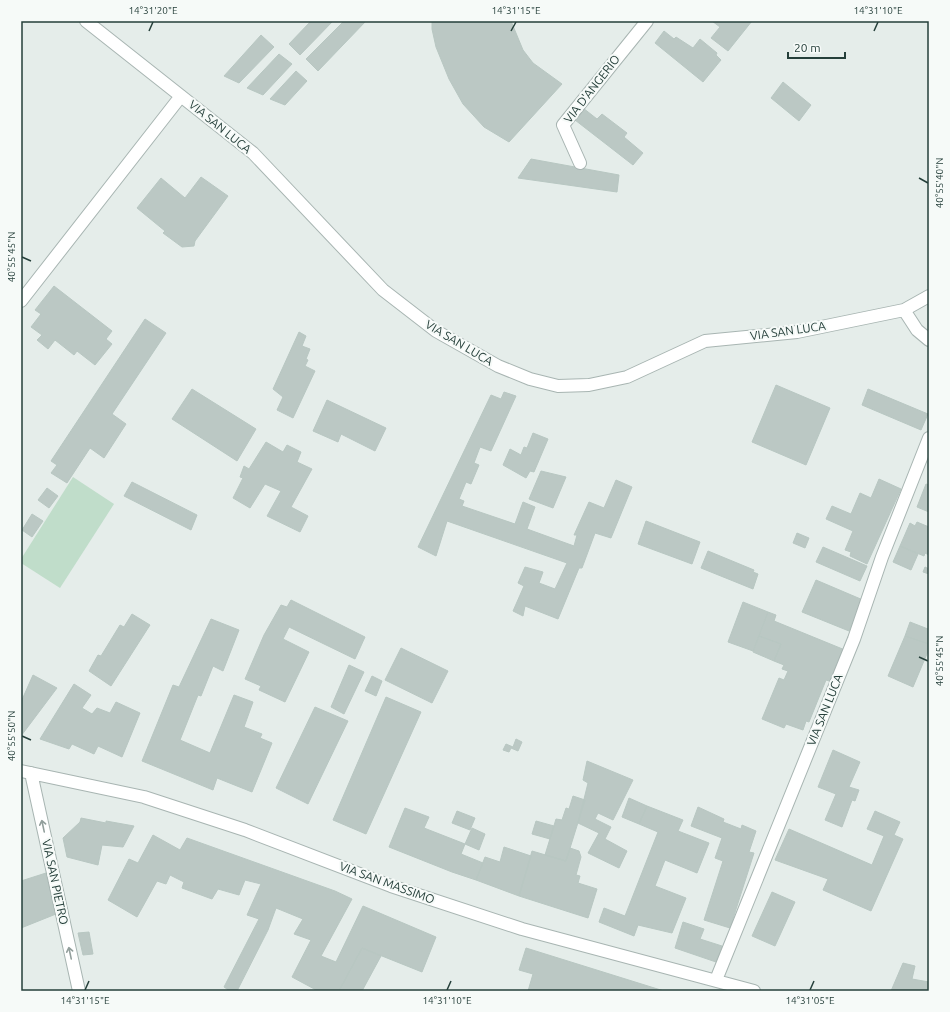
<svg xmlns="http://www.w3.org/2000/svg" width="950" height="1012" viewBox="0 0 950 1012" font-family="Ubuntu,sans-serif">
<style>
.green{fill:#c0ddca}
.building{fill:#bbc8c4;stroke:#b8c7c2}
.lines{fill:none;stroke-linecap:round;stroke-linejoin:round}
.minor-casing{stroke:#a8b5b2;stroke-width:14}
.minor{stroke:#fff;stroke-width:12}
.oneway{stroke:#929f9c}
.ticks{fill:none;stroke:#253f3a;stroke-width:1.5}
.labels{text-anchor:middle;stroke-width:4;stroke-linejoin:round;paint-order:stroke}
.street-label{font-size:12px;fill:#253f3a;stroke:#f6faf8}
.neatline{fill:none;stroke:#253f3a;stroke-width:1.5}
.ticks-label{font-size:10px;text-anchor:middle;fill:#253f3a}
</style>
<rect width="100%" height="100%" fill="#e5edea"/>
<path class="green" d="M73 477 114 504 60 588 21 563V559Z"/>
<path class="building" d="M311 21H333L300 55 289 44Z
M344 21H366L318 71 306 59Z
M432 21H511L523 50 533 63 562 84 509 142 484 127 463 104 449 79 436 47 432 29Z
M712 21H752L728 51 711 38 720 27Z
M664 31 674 39 676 37 693 48 700 39 717 53 716 55 721 60 703 82 655 43Z
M261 35 274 47 239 83 224 76Z
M279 54 292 64 263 95 247 88Z
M296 71 307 81 285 105 270 99Z
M783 82 811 105 799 121 771 98Z
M583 108 597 119 602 114 627 133 624 137 643 153 633 165 575 120Z
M531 159 619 175 617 192 518 178Z
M201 177 228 196 195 241 194 246 182 247 163 233 165 231 137 208 161 178 185 198Z
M54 286 112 331 106 339 112 344 95 365 77 351 74 355 55 340 48 349 37 340 42 335 31 327 41 314 35 310Z
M145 319 166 333 112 414 126 424 104 458 90 448 67 483 51 473 57 465 51 461Z
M299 332 306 336 302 346 310 349 306 359 308 360 305 366 315 371 293 418 277 410 283 397 273 389Z
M776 385 830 408 806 465 752 442Z
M192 389 256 429 237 461 172 419Z
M868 389 928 414 921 430 862 405Z
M504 392 516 396 491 451 480 447 474 463 479 465 471 484 466 482 459 499 464 501 462 506 515 524 523 502 535 507 527 529 574 546 577 535H574L589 502 604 508 616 480 632 487 611 538 595 533 582 568H579L558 619 525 606 523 616 513 611 524 586 518 583 525 567 543 572 539 583 555 589 567 563 447 521 436 556 418 547 491 395 501 399Z
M327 400 386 428 375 451 341 434 338 442 313 431Z
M533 433 548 439 534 472 530 471 526 478 503 465 510 449 521 455 524 447 527 448Z
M266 442 283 452 287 445 301 452 297 462 312 469 291 507 308 516 300 532 267 516 281 491 265 484 250 508 233 498 243 478 240 477 244 466 249 469Z
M541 471 566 477 553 508 529 499Z
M879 479 901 489 867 564 850 556 851 552 845 550 853 531 826 519 832 506 851 514 860 493 871 498Z
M132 482 197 515 191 530 124 496Z
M926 484 929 485V512L917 507Z
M47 488 58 496 49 508 38 500Z
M32 514 43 521 32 537 22 530Z
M646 521 700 542 692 564 638 544Z
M917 522 929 527V555L925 553 924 556 900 546 910 523 915 526Z
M797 533 809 538 805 548 793 543Z
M900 546 918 554 911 570 893 562Z
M823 547 867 566 860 581 816 562Z
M708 551 754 570 753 572 758 574 753 589 701 568Z
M925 567 929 569V574L923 572Z
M816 580 863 600 849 631 802 612Z
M291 600 365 637 355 659 289 627 283 639 309 652 285 702 259 690 261 686 245 679 264 635 281 605 287 607Z
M743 602 768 612 753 651 728 642Z
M768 612 776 615 774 621 845 650 832 682 826 680 809 722 806 721 803 730 786 724 784 728 762 719 779 678 784 680 788 671 782 669 784 665 774 661 781 644 759 636Z
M132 614 150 625 111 686 89 671 98 655 101 656 120 625 124 627Z
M211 619 239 630 223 671 213 666 201 696 198 695 180 740 210 753 234 695 253 702 244 727 262 734 260 738 272 743 252 792 217 778 213 790 142 761 173 685 179 687Z
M910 622 928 629 929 627V644L905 636Z
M759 636 781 644 774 661 753 652Z
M905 636 929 644V649L913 687 888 676Z
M401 648 448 671 432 703 385 680Z
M349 665 364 672 344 714 331 707Z
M33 675 57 688 21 736V702Z
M372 676 382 681 376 696 365 691Z
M74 684 91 695 82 708 92 714 97 708 110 713 116 702 140 713 122 757 98 746 94 754 72 744 69 749 40 739Z
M386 697 421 712 366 834 333 820Z
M315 707 348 721 308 804 276 788Z
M516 739 522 742 518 751 511 748 509 752 503 750 506 744 513 747Z
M833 750 860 762 849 787 859 790 855 801 852 800 842 827 825 820 836 794 818 787Z
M587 761 633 780 613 820 598 813 595 819 611 827 605 839 627 851 619 868 588 853 599 833 578 823 588 783 583 780Z
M573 796 585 800 566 861 545 855 556 819 562 820 566 808 569 809Z
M629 798 647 806 639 824 622 817Z
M647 806 683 820 678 831 709 843 697 873 665 860 655 886 686 898 672 933 638 925 634 936 599 922 604 908 625 916 658 832 639 824Z
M698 807 724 819 723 822 741 829 742 825 756 831 749 852 754 853 730 928 704 920 723 861 715 858 722 838 691 826Z
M405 808 429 817 424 828 465 844 461 854 483 863 476 880 452 872 389 847Z
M457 811 475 818 470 830 452 823Z
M875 811 900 822 894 835 903 839 871 911 823 890 828 879 775 860 789 829 872 865 884 836 867 829Z
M81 818 106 823V821L134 826 123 847 102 845 98 865 67 857 63 838 80 822Z
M536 821 554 826 550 839 532 834Z
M472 828 485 834 479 850 465 844Z
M153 835 180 850 187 838 335 891 352 899 321 956 336 962 363 906 436 937 422 972 362 948 339 991H318L292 977 311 940 294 934 303 919 276 908 268 930 237 991H230L224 987 259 919 247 915 261 884 245 880 239 895 218 889 212 899 182 888 184 882 170 875 166 884 157 881 137 917 108 900 129 859 138 863Z
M504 847 531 856 519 896 476 880 485 857 500 862Z
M570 848 579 851 581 857 576 875 580 876 578 883 597 889 588 918 519 896 532 851 566 861Z
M46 873 56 914 21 928V889L23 888 21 881Z
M772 892 795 902 775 946 752 936Z
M683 922 704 929 700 939 722 946 716 962 675 948Z
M89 932 93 954 83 955 78 933Z
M362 948 381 956 362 991H339Z
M526 948 664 991H528L533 974 519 970Z
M903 963 915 966 912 979 929 982V991H891Z"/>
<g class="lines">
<defs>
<path id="minor" d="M86 21 253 153 383 290 436 331 498 366 530 379 558 386 589 385 627 377 705 341 797 332 904 310 929 296
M580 163 563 125 647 21
M21 301 181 96
M904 310 917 330 929 340
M21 771 144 797 245 830 391 886 522 929 754 991
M31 773 79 991
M716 980 854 639 882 557 929 438"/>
</defs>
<use href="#minor" class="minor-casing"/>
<use href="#minor" class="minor"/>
</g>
<defs><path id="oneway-shaft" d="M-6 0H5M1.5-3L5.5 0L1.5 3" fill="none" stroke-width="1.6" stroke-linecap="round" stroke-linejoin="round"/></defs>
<g class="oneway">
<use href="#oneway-shaft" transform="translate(43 826) rotate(-102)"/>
<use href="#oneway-shaft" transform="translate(70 953) rotate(-102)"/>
</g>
<path class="ticks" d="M149 31 153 22M511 31 516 22M874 31 878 22M919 178 928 183M22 257 31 261M919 657 928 661M22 736 31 740M85 990 89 981M447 990 451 981M810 990 814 981"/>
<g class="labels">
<g class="street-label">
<text transform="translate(592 89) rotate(-52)" y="4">VIA D'ANGERIO</text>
<text transform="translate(220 127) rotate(39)" y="4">VIA SAN LUCA</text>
<text transform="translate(788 331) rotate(-8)" y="4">VIA SAN LUCA</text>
<text transform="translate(459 343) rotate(31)" y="4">VIA SAN LUCA</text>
<text transform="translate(825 710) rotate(-68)" y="4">VIA SAN LUCA</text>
<text transform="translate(55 882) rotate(78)" y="4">VIA SAN PIETRO</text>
<text transform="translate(387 883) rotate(20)" y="4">VIA SAN MASSIMO</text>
</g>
</g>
<rect width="950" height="1012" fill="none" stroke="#f6faf8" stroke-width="44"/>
<path d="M788 52v6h57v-6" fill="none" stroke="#253f3a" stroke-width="2"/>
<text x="794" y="52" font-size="12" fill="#253f3a" stroke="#f6faf8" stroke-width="3" paint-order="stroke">20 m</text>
<rect x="22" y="22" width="906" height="968" class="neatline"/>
<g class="ticks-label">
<text x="153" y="14">14°31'20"E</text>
<text x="516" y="14">14°31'15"E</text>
<text x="878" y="14">14°31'10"E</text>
<text transform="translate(939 183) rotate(-90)" y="4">40°55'40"N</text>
<text transform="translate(11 257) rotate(-90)" y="4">40°55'45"N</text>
<text transform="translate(939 661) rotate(-90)" y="4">40°55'45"N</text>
<text transform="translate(11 736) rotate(-90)" y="4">40°55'50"N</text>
<text x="85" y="1004">14°31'15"E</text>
<text x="447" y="1004">14°31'10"E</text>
<text x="810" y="1004">14°31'05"E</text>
</g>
</svg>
